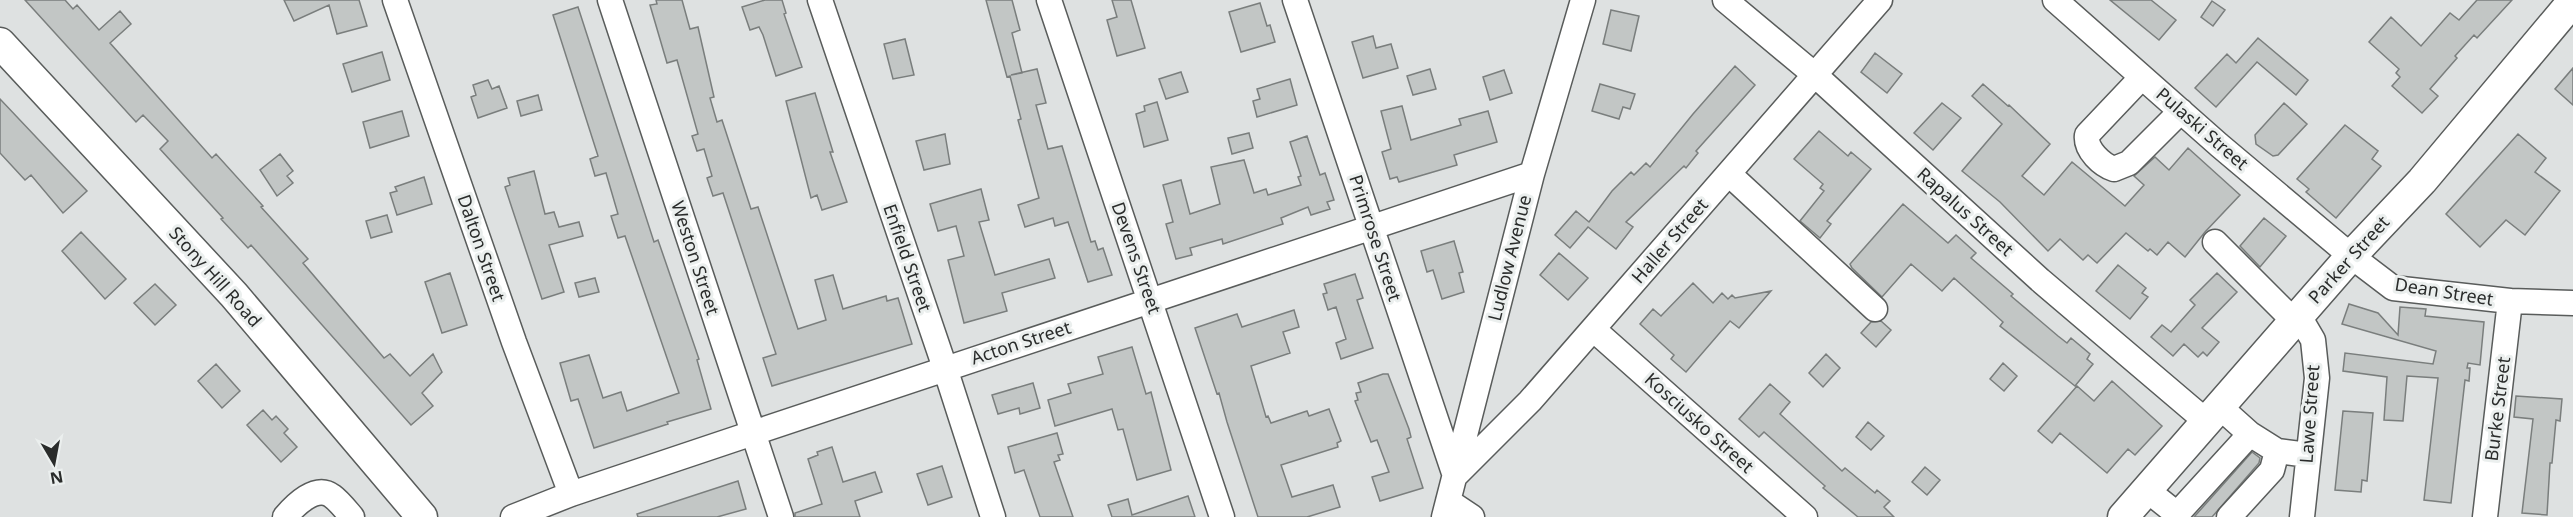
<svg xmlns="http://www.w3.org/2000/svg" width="2573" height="517" viewBox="0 0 2573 517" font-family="'Noto Sans',sans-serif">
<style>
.building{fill:#c2c6c5;stroke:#7a7e7d;stroke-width:1.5}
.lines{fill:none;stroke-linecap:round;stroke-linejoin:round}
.minor-casing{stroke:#595c5b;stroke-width:27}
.major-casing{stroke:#595c5b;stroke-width:33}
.minor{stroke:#fff;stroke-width:24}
.major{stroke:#fff;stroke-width:30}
.labels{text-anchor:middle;stroke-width:6;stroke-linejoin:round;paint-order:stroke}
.street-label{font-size:18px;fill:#2a2c2b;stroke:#ebefee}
</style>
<rect width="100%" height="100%" fill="#dee1e1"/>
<path class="building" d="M25 0H65L73 9 77 5 99 30 120 11 131 24 110 43 212 158 216 154 263 206 261 207 308 259 303 263 384 358 390 354 410 376 433 354 442 372 422 393 433 406 411 425 251 245 248 248 221 219 223 218 160 149 168 141 143 115 136 122Z
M284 0H359L367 26 337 34 329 5 294 21Z
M656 0H682L690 29 698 27 714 97 710 98 717 122 722 120 751 209 758 207 798 329 826 320 815 280 833 275 843 309 886 296 887 301 898 298 912 344 772 386 763 358 776 354 723 193 713 196 707 178 712 176 704 149 697 151 692 136 698 134 677 60 667 63 650 5 657 4Z
M765 0H782L786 13 784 14 802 67 776 76 763 35 759 27 750 30 742 7Z
M986 0H1012L1020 30 1012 33 1022 73 1011 75 1037 69 1046 103 1036 105 1048 149 1062 146 1091 242 1095 241 1098 250 1103 248 1112 275 1088 282 1068 222 1055 226 1053 218 1025 227 1018 205 1039 198 1018 120 1021 119 1010 76 1007 77Z
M1112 0H1131L1145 48 1117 56 1107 20 1117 17Z
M2110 0H2151L2176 20 2159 40Z
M2477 0H2512L2477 38 2474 35 2455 56 2457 58 2430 89 2438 96 2422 113 2392 86 2400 77 2396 73 2399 69 2369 42 2391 17 2421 46 2450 13 2459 20Z
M2212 1 2225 10 2213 26 2201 17Z
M1260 3 1267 26 1270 25 1275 42 1241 52 1229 12Z
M578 7 654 242 658 240 699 359 697 360 711 409 667 422 668 424 594 448 578 399 571 401 560 363 589 355 603 398 621 392 627 411 679 393 625 236 618 238 611 216 618 214 606 173 595 176 590 159 598 156 553 15Z
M1611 10 1639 16 1631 51 1603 44Z
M1373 36 1376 48 1391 44 1398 68 1363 78 1352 42Z
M2258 38 2308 80 2296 95 2257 62 2216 107 2195 88 2227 54 2236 63Z
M905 39 914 75 893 79 884 44Z
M382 52 390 80 352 92 343 64Z
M1875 53 1902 74 1887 93 1861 72Z
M1735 66 1755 85 1696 151 1698 153 1686 168 1684 166 1626 222 1633 227 1616 249 1588 227 1570 248 1555 235 1576 211 1589 222 1612 191 1631 172 1634 175 1646 163 1650 167 1693 114Z
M2573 68V105L2555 89Z
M1430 69 1436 89 1413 95 1407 76Z
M1504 70 1512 93 1490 100 1483 77Z
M1181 72 1188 92 1166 99 1159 79Z
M1290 79 1297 105 1257 117 1253 101 1260 99 1257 89Z
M488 80 492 89 499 86 507 108 478 118 471 97 476 95 473 85Z
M1600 84 1635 94 1630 109 1623 107 1619 119 1592 111Z
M1983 84 2008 106 2009 105 2050 144 2022 176 2044 195 2072 162 2125 206 2144 185 2134 176 2155 157 2169 170 2188 148 2240 195 2205 232 2185 257 2168 242 2157 255 2150 249 2148 251 2126 233 2097 263 2088 255 2083 260 2060 239 2048 251 2000 202 1962 171 2002 124 1972 96Z
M815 93 833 152H830L847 202 822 210 817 195 811 198 786 101Z
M538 95 542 110 521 116 517 101Z
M0 99 87 191 63 213 31 175 25 180 0 153Z
M1157 102 1168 140 1144 147 1136 114 1145 111 1144 106Z
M1942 103 1961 118 1933 150 1914 133Z
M2284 103 2307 124 2278 155 2273 156 2256 144 2255 135Z
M1402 106 1411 140 1461 125 1459 119 1488 111 1497 142 1454 155 1457 165 1399 182 1397 177 1390 179 1382 152 1391 149 1381 111Z
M402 111 409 136 370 148 363 122Z
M2345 125 2378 151 2372 159 2381 166 2336 218 2306 192 2309 189 2297 179Z
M1819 131 1848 156 1851 152 1871 169 1827 221 1831 224 1820 238 1800 221 1824 191 1820 188 1823 184 1794 159Z
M1249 133 1253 148 1232 154 1228 138Z
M945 134 950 164 924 170 916 141Z
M2518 134 2546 158 2535 172 2560 191 2525 235 2506 220 2480 247 2446 214Z
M1307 136 1320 175 1325 173 1334 200 1327 202 1330 209 1311 215 1308 207 1281 218 1283 224 1223 244 1222 239 1190 248 1192 255 1176 259 1166 224 1173 222 1163 185 1181 180 1190 214 1220 204 1211 167 1244 160 1254 193 1266 189 1268 195 1301 185 1298 177 1301 176 1290 142Z
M280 154 293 171 287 176 293 183 277 196 260 170Z
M534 171 545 214 554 212 559 227 579 222 583 236 549 245 564 292 542 299 505 187 510 185 508 178Z
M424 177 432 204 397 215 390 193 397 191 395 187Z
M981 189 989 220 979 222 995 275 1049 259 1055 278 1002 293 1007 311 964 323 948 260 964 256 956 226 938 231 930 204Z
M1903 204 1948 243 1956 235 1976 253 1971 258 2013 294 2011 296 2058 336 2067 343 2071 338 2090 354 2087 359 2093 364 2075 386 2000 326 2003 322 1954 278 1942 291 1911 264 1882 297 1852 268 1850 264Z
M387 215 392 232 371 238 366 221Z
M2264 218 2286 236 2260 267 2240 246Z
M81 232 126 279 105 299 62 251Z
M1454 241 1463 272 1459 273 1464 292 1442 299 1433 270 1427 272 1421 251Z
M1559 253 1588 278 1568 300 1540 275Z
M2118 265 2146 288 2142 293 2148 297 2130 319 2096 291Z
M450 273 467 325 442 333 425 282Z
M2217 273 2237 292 2202 328 2219 342 2207 356 2203 352 2198 357 2184 344 2173 356 2151 337 2162 325 2171 332 2195 305 2190 300Z
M1355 274 1363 298 1357 300 1373 348 1341 359 1336 343 1346 339 1336 307 1328 310 1323 294 1327 293 1324 284Z
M595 278 599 292 579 297 575 283Z
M1693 283 1713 303 1722 293 1728 299 1732 295 1735 298 1771 291 1739 328 1730 321 1686 372 1671 359 1674 355 1640 324 1653 309 1661 316Z
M155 284 176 305 155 325 134 303Z
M2349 304 2378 313 2398 335 2400 307 2426 309 2425 316 2484 322 2480 365 2468 363 2467 368H2470L2469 381 2465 380 2451 503 2424 500 2438 378 2407 376 2403 421 2384 420 2387 377 2343 371 2345 353 2433 364 2436 351 2342 324Z
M1294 310 1299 327 1283 332 1290 353 1251 366 1266 417 1268 416 1271 423 1307 411 1309 416 1329 409 1341 441 1337 443 1338 447 1281 465 1292 497 1333 485 1340 507 1307 517H1258L1227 422 1219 393 1217 394 1195 328 1237 314 1242 327Z
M1881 321 1891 330 1876 347 1861 333 1871 322Z
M1132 347 1146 394 1151 392 1171 470 1137 480 1123 429 1118 430 1112 409 1055 426 1048 400 1071 393 1068 384 1103 374 1098 357Z
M1826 354 1840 368 1823 387 1809 373Z
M2003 363 2017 376 2004 391 1990 379Z
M216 364 240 391 222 408 198 381Z
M1383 374H1388L1409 429 1411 437 1407 439 1423 488 1380 501 1372 477 1389 472 1377 440 1371 442 1355 401 1358 400 1356 393 1361 392 1358 383Z
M2112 381 2162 426 2135 455 2128 449 2107 473 2060 433 2052 443 2038 431 2077 386 2094 401Z
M1033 383 1040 408 1020 414 1019 408 998 414 992 395Z
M1770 384 1790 402 1780 414 1842 471 1845 468 1875 493 1877 490 1890 501 1884 507 1894 517H1858L1823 488 1825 486 1764 432 1759 437 1739 419Z
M2516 396 2562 399 2560 421 2556 420 2552 463H2550L2547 515 2522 513 2533 419 2514 417Z
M263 410 272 420 276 416 288 429 284 433 297 447 281 462 247 425Z
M2343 411 2373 413 2367 481 2362 480 2361 492 2335 490Z
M1868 422 1884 436 1871 450 1856 437Z
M1057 433 1063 454 1058 455 1060 460 1054 462 1073 517H1040L1024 470 1015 473 1008 447Z
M832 447 843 482 875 472 882 492 855 501 860 517H795V513L822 504 808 459 818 455 817 452Z
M2252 452 2260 458 2259 463 2212 517H2194Z
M942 466 952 497 928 505 917 474Z
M1925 467 1940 480 1927 495 1912 482Z
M738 481 746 509 717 517H638L637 514Z
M1188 496 1195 517H1112L1108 505 1128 499 1132 515Z"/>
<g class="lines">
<defs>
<path id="minor" d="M395 0 514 342 571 494
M610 0 781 517
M820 0 945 368 993 517
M1049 0 1222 517
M1295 0 1455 476 1530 401 1880 0
M1725 0 1815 75 2040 280 2207 422
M2055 0 2219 145 2351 256 2393 288 2510 301 2573 303
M2142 77 2087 135C2085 150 2102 165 2114 169L2129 163 2181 111
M1729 174 1875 309
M2215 242 2294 321
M2299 316 2313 340 2317 378 2302 517
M1593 329 1805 517
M2221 408 2250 434 2277 451 2308 455
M2147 490 2177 514
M1448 501 1472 517
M285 517C295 505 316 484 332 496 339 501 346 510 352 517
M513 517 571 494 753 433 1532 174
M1444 517 1532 174 1583 0
M2178 517 2177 514 2250 434
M2229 517 2272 470 2277 451
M2485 517 2510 301"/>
<path id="major" d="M0 43 234 295 422 517
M2123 517 2351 256 2422 181 2573 1"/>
</defs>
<use href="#minor" class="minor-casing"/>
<use href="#major" class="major-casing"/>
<use href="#minor" class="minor"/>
<use href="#major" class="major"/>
</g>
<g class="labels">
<g class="street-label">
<text transform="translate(2202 129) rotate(41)" y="6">Pulaski Street</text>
<text transform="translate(1965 212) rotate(42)" y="6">Rapalus Street</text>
<text transform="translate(1375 238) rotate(72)" y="6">Primrose Street</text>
<text transform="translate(1670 241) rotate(-49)" y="6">Haller Street</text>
<text transform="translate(481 248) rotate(71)" y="6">Dalton Street</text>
<text transform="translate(695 258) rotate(72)" y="6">Weston Street</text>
<text transform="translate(907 258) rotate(71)" y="6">Enfield Street</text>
<text transform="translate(1136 258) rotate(71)" y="6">Devens Street</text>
<text transform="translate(1510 258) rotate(-76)" y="6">Ludlow Avenue</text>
<text transform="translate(2349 260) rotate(-48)" y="6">Parker Street</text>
<text transform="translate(215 277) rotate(48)" y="6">Stony Hill Road</text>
<text transform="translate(2444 292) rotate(9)" y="6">Dean Street</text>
<text transform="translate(1021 343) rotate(-18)" y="6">Acton Street</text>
<text transform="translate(2498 409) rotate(-83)" y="6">Burke Street</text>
<text transform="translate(2310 414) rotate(-86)" y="6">Lawe Street</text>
<text transform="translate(1699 423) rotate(42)" y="6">Kosciusko Street</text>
</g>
</g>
<g transform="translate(54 463) rotate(170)" stroke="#ebefee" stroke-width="4.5" paint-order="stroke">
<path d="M0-4.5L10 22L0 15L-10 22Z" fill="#2a2c2b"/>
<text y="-9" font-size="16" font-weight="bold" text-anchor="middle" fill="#2a2c2b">N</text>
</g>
</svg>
